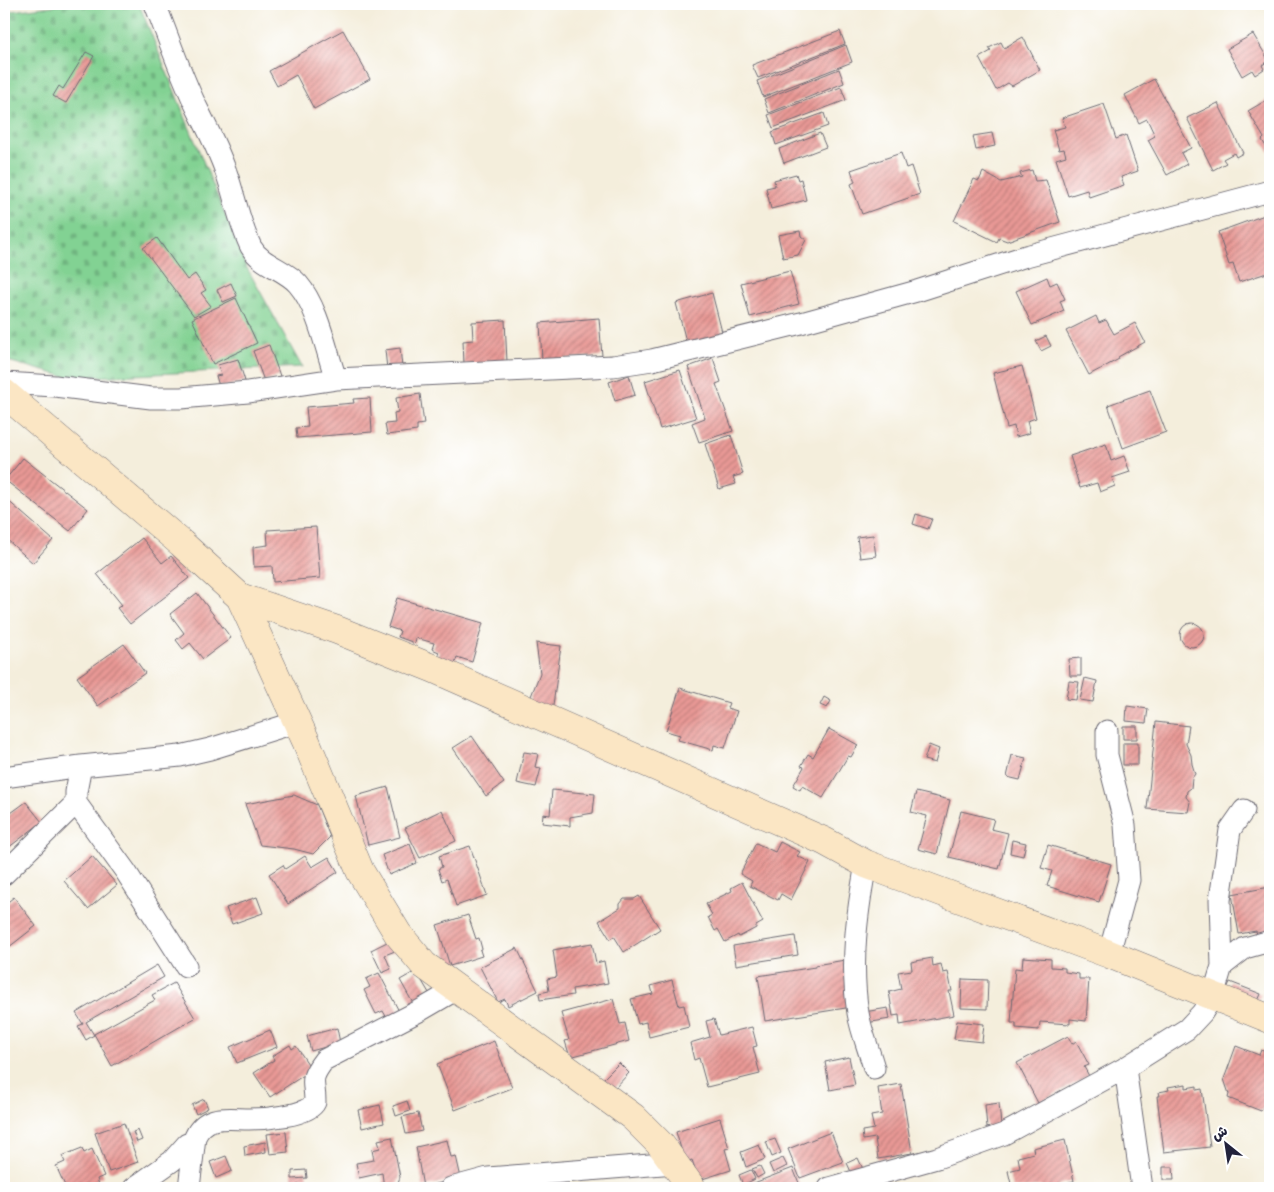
<svg xmlns="http://www.w3.org/2000/svg" width="1274" height="1192" viewBox="0 0 1274 1192" font-family="'Architects Daughter','Playpen Sans Arabic',sans-serif">
<style>
.cemetery{fill:url(#cemetery-stones);stroke:#527a67}
.building{fill:url(#building-hatch)}
.lines{fill:none;stroke-linecap:round;stroke-linejoin:round}
.street-casing{stroke:#6c6973;stroke-width:23}
.secondary-casing{stroke:#6c6973;stroke-width:29}
.street{stroke:#fff;stroke-width:21}
.secondary{stroke:#fbe6c4;stroke-width:28}
</style>
<defs>
<pattern id="cemetery-stones" width="16" height="16" patternUnits="userSpaceOnUse" patternTransform="scale(1.25)"><rect width="16" height="16" fill="#82d293"/><path d="M2 7V4a2 2 0 0 1 4 0v3zM10 15v-3a2 2 0 0 1 4 0v3z" fill="#70b480"/></pattern>
<pattern id="building-hatch" width="6" height="6" patternUnits="userSpaceOnUse" patternTransform="scale(1.25)"><rect width="6" height="6" fill="#e99995"/><path d="M-1 1l2-2M0 6l6-6M5 7l2-2" fill="none" stroke="#bc7c7b"/></pattern>
</defs>
<rect width="100%" height="100%" fill="#fff"/>
<filter id="ink" filterUnits="userSpaceOnUse"><feTurbulence type="fractalNoise" baseFrequency=".02" numOctaves="2"/><feDisplacementMap in="SourceGraphic" scale="10" xChannelSelector="R" yChannelSelector="G"/><feConvolveMatrix kernelMatrix="1 2 1 2 8 2 1 2 1" color-interpolation-filters="sRGB"/></filter>
<filter id="wash" filterUnits="userSpaceOnUse"><feTurbulence type="fractalNoise" baseFrequency=".0096" numOctaves="4" result="noise"/><feDisplacementMap in="SourceGraphic" scale="20" xChannelSelector="R" yChannelSelector="G"/><feGaussianBlur stdDeviation="1.12" result="paint"/><feColorMatrix in="noise" values="0 0 0 0 0 0 0 0 0 0 0 0 0 0 0 0 0 1.4 0 .05"/><feComposite in="paint" operator="in"/></filter>
<g filter="url(#wash)">
<rect width="100%" height="100%" fill="#f4eedc"/>
<path class="cemetery" d="M68 4H139L246 266 302 367 70 378 4 360V12Z"/>
<g id="blocks">
<path class="building" d="M343 30 370 79 314 109 296 75 277 86 269 71Z
M840 31 845 44 758 78 752 65Z
M1253 34 1269 61 1262 65 1264 69 1255 75 1252 70 1242 76 1227 49Z
M1023 37 1040 70 1012 86 1008 83 996 90 979 58 991 51 989 48 1001 42 1004 48Z
M846 45 852 62 763 97 757 81Z
M86 52 94 56 66 103 53 96 59 86 63 89Z
M839 69 844 83 769 113 764 99Z
M1154 79 1191 148 1181 153 1187 164 1167 175 1148 140 1155 136 1147 119 1139 123 1125 95Z
M841 87 846 100 773 128 768 115Z
M1270 98V153L1262 140 1264 138 1248 111Z
M1218 103 1243 153 1236 157 1234 153 1223 159 1226 163 1213 170 1187 118Z
M1104 104 1116 139 1126 135 1138 171 1121 177 1124 185 1089 197 1087 190 1068 196 1056 159 1066 156 1064 149 1059 150 1053 130 1065 127 1062 118Z
M824 113 828 126 776 145 772 132Z
M820 133 826 147 784 163 779 149Z
M992 133 995 146 976 150 973 136Z
M901 153 906 168 911 166 920 194 862 214 851 184 855 182 851 170Z
M1032 170 1035 181 1046 180 1060 222 1007 241 999 238 997 242 954 221 974 179 979 181 983 172 1001 182 1022 177 1020 173Z
M796 174 798 180 801 179 806 200 771 209 766 188 775 186 774 180Z
M1270 213V272L1239 282 1233 264 1229 265 1218 232Z
M800 231 801 236 806 240 798 255 783 258 778 235Z
M157 238 187 280 195 274 206 290 201 293 211 306 194 316 143 248Z
M790 271 799 304 750 317 741 283Z
M1047 277 1050 285 1057 282 1065 299 1060 301 1064 311 1032 325 1016 291Z
M231 283 237 296 223 302 217 290Z
M712 293 723 336 687 345 676 303Z
M236 298 257 343 213 364 192 319Z
M1096 316 1099 323 1106 320 1114 334 1135 323 1145 342 1118 357 1119 359 1089 375 1066 331Z
M599 318 602 356 542 361 540 323Z
M505 320 507 362 464 364 463 341 473 340 472 322Z
M1046 336 1051 346 1041 351 1036 341Z
M269 345 280 376 264 381 253 351Z
M400 348 402 367 387 369 385 350Z
M713 358 721 382 716 384 733 431 699 442 692 423 705 418 688 367Z
M238 359 245 381 224 387 219 386 216 376 221 375 218 365Z
M1022 366 1036 418 1027 421 1030 433 1016 437 1014 426 1007 428 993 373Z
M680 370 696 418 660 429 645 381Z
M629 375 635 395 615 401 609 382Z
M1150 390 1166 432 1123 448 1108 405Z
M420 394 424 424 417 425V431L387 435 385 424 395 423 394 413 398 412 396 398Z
M370 398 372 432 297 438 296 428 308 427 306 407 354 403 353 399Z
M731 435 743 474 733 477 736 484 719 489 705 444Z
M1106 444 1111 461 1124 456 1130 472 1112 478 1115 486 1100 492 1097 483 1080 488 1070 456Z
M23 458 88 509 70 531 5 480Z
M5 498 53 540 33 563 4 537Z
M916 514 932 519 928 529 913 524Z
M316 527 320 578 273 582 272 566 254 567 253 547 268 545 267 530Z
M873 535 876 556 860 558 857 537Z
M142 538 162 563 171 556 189 578 130 624 117 608 122 605 97 574Z
M197 593 231 638 203 659 190 643 183 649 176 640 184 633 170 614Z
M397 598 483 623 472 662 457 657 455 663 437 657 439 652 432 649 434 643 416 638 415 643 398 637 400 631 388 627Z
M1180 635a12 12 0 1 1 24 0a12 12 0 1 1-24 0Z
M536 643 561 646 552 713 528 704 540 673Z
M124 644 145 673 98 706 77 677Z
M1081 658V676H1070L1069 659Z
M1085 678 1097 681 1093 702 1080 700Z
M1069 681 1079 682 1076 700 1066 699Z
M680 688 729 703 727 708 737 711 725 748 714 745 713 750 678 740 680 735 666 731Z
M824 697 831 701 827 708 820 705Z
M1127 706 1148 709 1146 723 1126 721Z
M1156 722 1189 726 1186 744 1191 755 1192 764 1195 774 1192 778 1191 788 1187 791 1186 797 1190 802 1188 812 1147 809Z
M1123 726H1137V739H1123Z
M829 729 858 745 851 757 848 756 823 798 802 786 800 790 793 786 804 767 801 766 808 754 813 757Z
M472 736 504 783 486 796 453 748Z
M1123 743H1138V765H1123Z
M929 745 939 749 935 763 924 760Z
M524 752 538 754 535 767 541 768 536 787 517 783Z
M1012 755 1026 758 1020 780 1007 777Z
M388 787 400 837 368 845 356 796Z
M552 790 595 794 593 813 570 817V826L542 823 543 814 550 815Z
M916 792 950 800 937 854 918 849 927 816 911 812Z
M294 795 317 805 330 837 313 854 294 849 260 845 245 804Z
M26 802 42 822 8 848 4 842V818Z
M442 810 456 841 420 858 405 828Z
M961 811 994 819 991 829 1008 833 999 869 949 857Z
M1012 840 1026 843 1023 856 1010 853Z
M780 842 800 852 797 856 810 862 791 900 781 894 778 900 750 886 752 881 740 874 756 843 775 852Z
M410 844 417 863 389 875 382 855Z
M1048 845 1111 864 1099 902 1047 886 1052 871 1041 868Z
M470 846 487 895 456 906 447 879 442 881 438 869 442 867 439 856Z
M92 856 117 885 88 909 64 881Z
M305 856 312 867 329 857 338 872 288 904 269 874 283 865 285 869Z
M742 882 763 922 756 926V928L739 937 738 935 725 942 718 929 715 931 708 917 712 915 706 904 732 891 731 888Z
M1270 887V932L1257 934 1256 931 1239 934 1232 894Z
M639 896 660 929 624 952 614 936 610 939 599 921 620 908V904L624 899H634Z
M14 897 36 926 4 951V905Z
M257 897 263 913 232 924 226 908Z
M468 915 476 939 479 938 482 949 480 950 482 956 450 966 437 925Z
M795 936 798 955 736 965 733 946Z
M391 940 395 951 385 955 391 969 382 973 371 950Z
M592 943 596 963 604 961 608 983 572 989 573 995 540 1000 539 993 549 991 547 979 557 977 553 950Z
M517 948 538 991 508 1006 505 999 498 1002 480 967Z
M1023 957 1051 959V967L1065 968V972L1079 974V979H1089L1086 1021 1070 1019V1024L1040 1022 1039 1030 1016 1028V1023H1011L1015 968 1022 969Z
M932 958 933 966 941 964 943 973 948 972 952 991H949L954 1015 900 1025 899 1015 893 1016 889 992 901 989 898 972 912 970 911 962Z
M845 960 852 1007 765 1021 758 976 815 967V965Z
M157 965 164 977 86 1022 94 1035 86 1040 78 1026 83 1024 76 1013Z
M416 971 432 998 415 1007 400 980Z
M379 973 401 1015 389 1022 383 1011 376 1014 364 990 370 987 366 979Z
M962 979 988 980 987 1009 961 1008Z
M672 980 679 1006 684 1005 689 1027 649 1037 646 1022 638 1024 631 999 653 994 651 986Z
M1230 982 1261 994 1255 1008 1224 995Z
M174 983 195 1018 112 1066 94 1034 155 1000 152 995Z
M613 999 620 1024 625 1023 629 1041 570 1057 565 1041 569 1040 561 1013Z
M888 1008 890 1019 866 1023 864 1012Z
M714 1019 719 1035 752 1027 757 1046 753 1047 760 1074 707 1087 699 1058 694 1060 690 1043 710 1037 706 1021Z
M957 1021 984 1024 982 1042 954 1039Z
M337 1028 340 1043 311 1051 307 1036Z
M270 1030 277 1047 237 1063 230 1047Z
M1068 1036 1072 1044 1076 1041 1089 1065 1084 1067 1089 1076 1038 1103 1017 1063Z
M494 1041 512 1088 455 1110 437 1064Z
M290 1045 292 1049 296 1046 312 1070 270 1097 254 1073 274 1060 272 1056Z
M1236 1046 1259 1055 1261 1050 1270 1054V1111L1263 1108 1261 1111 1228 1098 1229 1094 1224 1079Z
M849 1057 855 1085 830 1090 825 1062Z
M619 1063 629 1073 614 1089 603 1079Z
M901 1084 912 1153 878 1159 875 1138 863 1140 862 1131 874 1129 871 1116 882 1114 878 1088Z
M1186 1084V1088L1197 1086V1090L1202 1089 1210 1147 1164 1152 1157 1096H1160L1159 1092 1169 1090 1168 1087Z
M204 1099 208 1108 196 1114 192 1105Z
M407 1101 410 1111 396 1116 393 1106Z
M999 1103 1001 1126 987 1128 985 1105Z
M380 1105 384 1123 362 1128 358 1110Z
M418 1113 422 1131 406 1134 402 1117Z
M720 1118 729 1148 725 1149 731 1170 699 1180 692 1160 685 1162 676 1132Z
M124 1123 138 1162 109 1172 95 1133Z
M138 1130 142 1140 137 1142 133 1132Z
M286 1132 288 1152 270 1154 267 1134Z
M831 1132 843 1162 800 1178 788 1149Z
M392 1137 400 1177 396 1188H384L382 1173 359 1178 356 1163 374 1160 372 1150 380 1148 378 1140Z
M775 1139 781 1153 772 1157 766 1142Z
M447 1140 451 1157 456 1156 461 1178 423 1187 416 1147Z
M1065 1140 1074 1181 1058 1185 1059 1188H1043L1042 1186 1031 1188H1012L1008 1171 1020 1168 1018 1157 1034 1153 1033 1148Z
M265 1142 266 1152 245 1156 244 1146Z
M759 1145 765 1159 746 1167 741 1152Z
M82 1148 84 1153 92 1149 104 1176 97 1179 100 1187 98 1188H66L56 1166 65 1162 62 1156Z
M226 1156 232 1171 216 1178 210 1162Z
M783 1158 787 1166 773 1173 769 1164Z
M858 1158 863 1169 852 1174 847 1163Z
M760 1166 764 1174 757 1178 752 1169Z
M1163 1167H1173L1174 1180H1163Z
M793 1168 801 1188H741Z
M306 1170 307 1178 292 1179V1171Z
M751 1170 755 1179 743 1185 739 1175Z
M318 1183V1188H298L297 1185Z"/>
</g>
</g>
<g filter="url(#ink)">
<use href="#blocks" fill-opacity="0" stroke="#6c6973" stroke-width="1"/>
<g class="lines">
<defs>
<path id="street" d="M155 4C169 39 181 76 198 110 208 130 218 149 226 172 235 196 239 223 251 247 261 265 285 269 298 284 318 307 326 350 336 379
M4 383 55 386 151 398H181L248 392 336 379 613 366 652 360 801 323 917 291 1026 256 1270 191
M1107 731V755L1125 825 1129 880 1109 954
M81 766 76 792V803L126 872 186 966
M4 777 81 766 180 756 210 749 297 722
M866 864C857 913 850 963 858 1013 861 1031 869 1050 874 1068
M4 874 76 803
M1222 966 1220 900 1230 830 1244 810
M1125 1068 1142 1188
M134 1188 172 1161 187 1144 194 1142
M189 1188 195 1137C206 1113 229 1119 249 1119 264 1119 309 1116 315 1102 315 1080 308 1081 324 1060L421 1010 457 989
M451 1188 488 1178 675 1163
M829 1188 937 1158 1004 1134 1125 1068 1187 1029 1202 1013 1213 996 1222 966 1245 948 1270 941"/>
<path id="secondary" d="M4 393 181 543 240 597 337 630 432 668 824 841 866 864 1109 954 1270 1019
M240 597 306 741 360 871 398 934 424 965 633 1117 661 1145 692 1188"/>
</defs>
<use href="#street" class="street-casing"/>
<use href="#secondary" class="secondary-casing"/>
<use href="#street" class="street"/>
<use href="#secondary" class="secondary"/>
</g>
</g>
<rect width="1274" height="1192" fill="none" stroke="#fff" stroke-width="20"/>
<g transform="translate(1226 1144) rotate(330)" stroke="#ffffff" stroke-width="4" paint-order="stroke">
<path d="M0-4L9 19L0 12L-9 19Z" fill="#22223b"/>
<text y="-8" font-size="14" font-weight="bold" text-anchor="middle" fill="#22223b">ش</text>
</g>
</svg>
